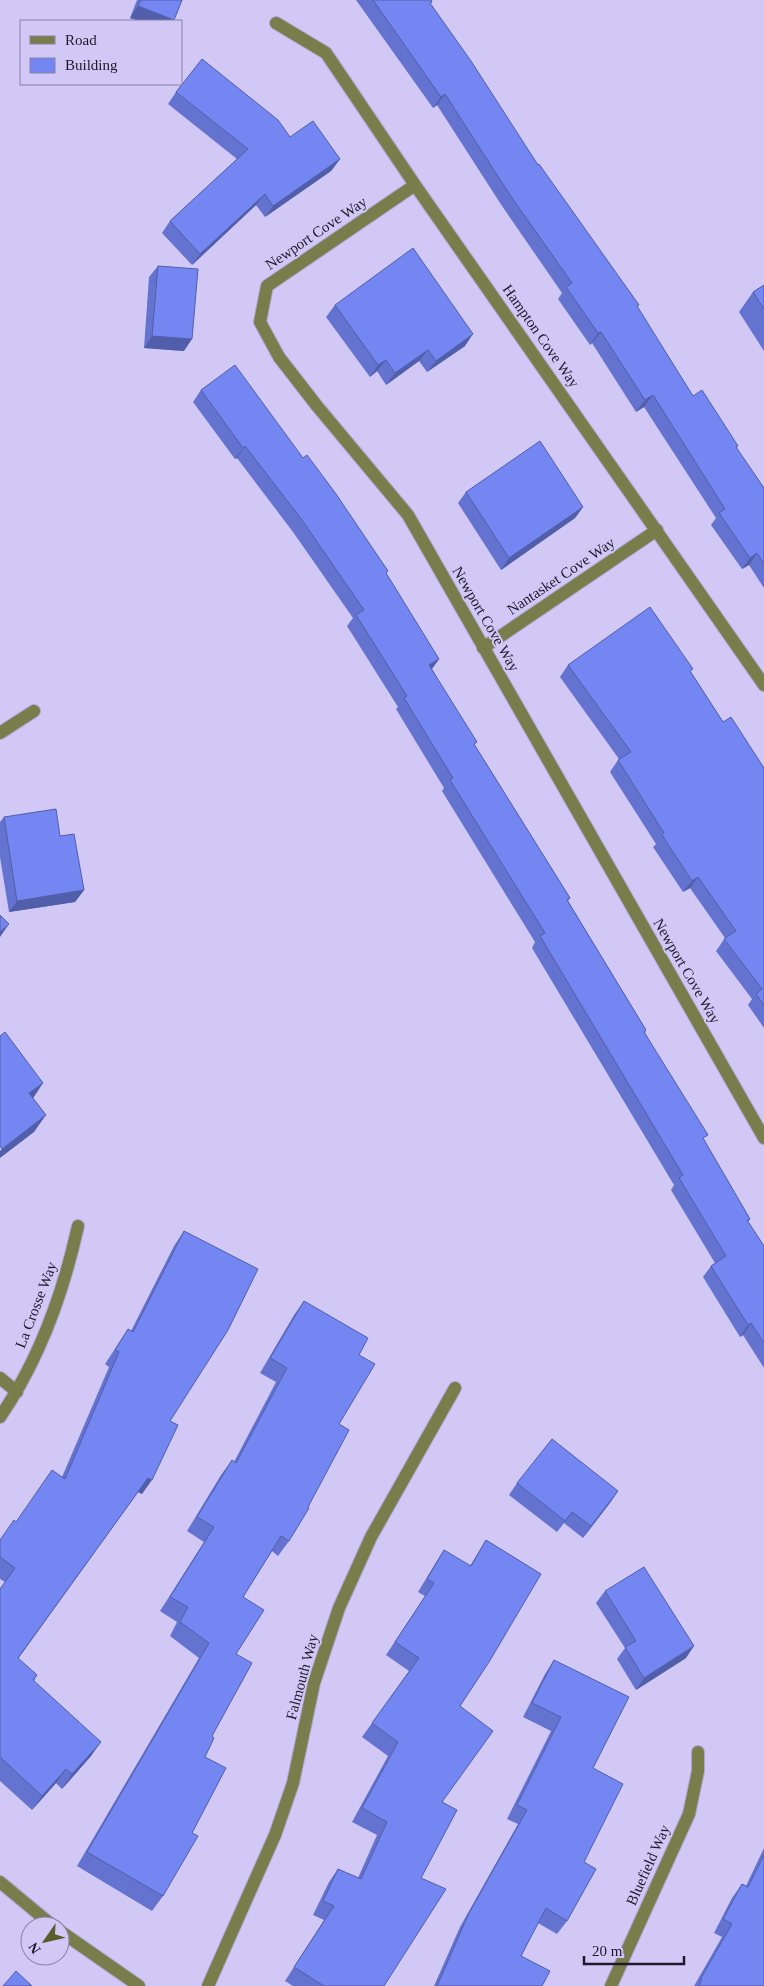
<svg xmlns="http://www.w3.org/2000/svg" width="764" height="1986" viewBox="0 0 764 1986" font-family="Georgia,serif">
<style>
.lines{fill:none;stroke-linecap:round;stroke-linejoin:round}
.minor-casing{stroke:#ada5cd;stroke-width:14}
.minor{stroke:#787d4b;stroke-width:12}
.wall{fill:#6473cf}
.shaded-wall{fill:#515ea9}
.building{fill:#7486f1;stroke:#515ea9}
.labels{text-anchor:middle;stroke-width:4;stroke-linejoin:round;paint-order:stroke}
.street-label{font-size:15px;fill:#1e1a2b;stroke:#d1c8f6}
</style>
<rect width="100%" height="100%" fill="#d1c8f6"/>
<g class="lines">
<defs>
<path id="minor" d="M276 23 326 53 415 185 764 685
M415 185 267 286 260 322 279 357 317 406 408 515 764 1138
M483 648 657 530
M0 733 34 711
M0 1378 17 1392
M0 1417C40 1359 63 1294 78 1226
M0 1882 53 1926
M60 1931 139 1986
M208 1986 275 1835 293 1783 314 1683 339 1608 371 1537 455 1388
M611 1986 689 1814 698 1771V1752"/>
</defs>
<use href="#minor" class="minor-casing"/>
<use href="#minor" class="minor"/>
</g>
<path class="wall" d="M137 0H182L173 21H139L130 18Z
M356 0H431L432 2 430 4 538 165 639 305 637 307 693 396 738 446 736 448 764 488V588L749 565 742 569 711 525 716 518 644 407 636 412 592 343 590 345 558 299 562 293 502 206 437 105 433 108Z
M176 92 290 137 340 159 331 171 265 217 256 205 192 265 162 233 170 221 237 159 168 104Z
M158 266 184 351 144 348 149 277Z
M764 285V351L739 312 753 292Z
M335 305 465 346 427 372 419 361 386 385 377 371 370 377 326 317Z
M201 390 303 458 388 571 386 574 439 659 432 669 475 746 570 898 568 901 646 1030 645 1033 704 1140 750 1219 748 1222 764 1246V1368L743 1335 740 1337 703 1277 711 1266 715 1263 671 1190 674 1185 532 948 535 942 442 791 444 788 396 709 398 707 347 626 353 618 293 532 237 458 235 459 193 402Z
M466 492 583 507 575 518 501 570 458 503Z
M568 665 691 672 723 722 764 768V1028L748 1005 752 999 716 951 725 938 690 888 683 892 653 847 656 844 610 772 618 760 619 759 560 677Z
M4 817 60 836 84 890 75 902 9 912 0 857V822Z
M184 1231 170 1421 142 1494 138 1492 18 1659 37 1675 34 1681 91 1756 62 1789 56 1783 32 1810 0 1781V1589L5 1582 0 1579V1540L16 1522 62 1477 109 1367 105 1364 128 1329 131 1331 174 1246Z
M304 1301 359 1355 339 1424 289 1541 278 1556 272 1551 243 1597 236 1654 212 1736 205 1757 192 1833 163 1896 152 1911 77 1866 199 1658 170 1636 177 1622 160 1611 204 1542 187 1531 221 1475 232 1460 234 1462 276 1382 260 1373 294 1315Z
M517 1483 618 1491 583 1538 564 1523 557 1532 509 1495Z
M486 1540 460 1706 442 1802 421 1878 384 1986H293L285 1981 324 1920 313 1915 329 1882 338 1869 358 1878 377 1835 352 1822 388 1756 362 1737 409 1671 386 1655 425 1596 418 1592 435 1564 444 1550 470 1566Z
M605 1591 686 1658 636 1690 617 1659 625 1648 596 1603Z
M554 1660 593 1768 584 1862 567 1921 557 1934 538 1923 521 1956 542 1986H434L460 1927 518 1824 507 1819 551 1731 523 1717 545 1674Z
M764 1848V1986H694L722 1937 714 1933 732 1898 742 1884 746 1886Z"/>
<path class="shaded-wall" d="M138 6 174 20 173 21H139L130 18Z
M445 94 437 105 433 108 441 97Z
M340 159 331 171 265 217 273 206Z
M265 194 256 205 192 265 200 254Z
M601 332 592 343 590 345 598 333Z
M473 334 465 346 427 372 436 361Z
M152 336 192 339 184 351 144 348Z
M428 350 419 361 386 385 395 373Z
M386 360 377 371 370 377 378 365Z
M653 395 644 407 636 412 645 400Z
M245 446 237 458 235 459 243 448Z
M583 507 575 518 501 570 509 558Z
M757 553 749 565 742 569 750 558Z
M439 659 431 670 429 665Z
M698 877 690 888 683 892 692 881Z
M84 890 75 902 9 912 17 901Z
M9 924 0 937V932Z
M43 1083 32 1100 29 1093Z
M46 1115 34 1132 0 1158V1151L2 1149Z
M751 1323 743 1335 740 1337 748 1325Z
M148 1478 152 1480 142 1494 138 1492Z
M618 1491 610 1503 583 1538 591 1526Z
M694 1646 686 1658 636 1690 644 1678Z
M101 1742 91 1756 62 1789 72 1774Z
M66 1769 56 1783 32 1810 42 1796Z"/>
<path class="building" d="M141 0H182L174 20 138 6Z
M373 0H431L432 2 430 3 471 61 538 165 539 164 639 305 637 306 693 396 702 390 738 446 736 447 764 488V564L757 553 750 558 719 513 725 509 653 395 645 400 601 332 598 333 566 287 572 283 510 195 445 94 441 97Z
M202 59 278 120 290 137 313 121 340 159 273 206 265 194 200 254 170 221 248 149 176 92Z
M413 248 473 334 436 361 428 350 395 373 386 360 378 365 335 305Z
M158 266 198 269 192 339 152 336Z
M764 285V309L753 292Z
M235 365 303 458 307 455 336 494 388 571 386 573 439 659 429 665 477 742 474 744 570 898 567 900 646 1030 644 1032 708 1135 703 1138 750 1219 747 1220 764 1246V1343L751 1323 748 1325 711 1266 726 1256 679 1178 683 1175 540 936 545 933 450 780 453 778 404 698 407 696 356 615 364 610 302 520 245 446 243 448 201 390Z
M540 441 583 507 509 558 466 492Z
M650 607 693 669 690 671 723 722 731 717 764 768V1005L756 994 762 989 724 939 736 931 698 877 692 881 662 835 664 833 618 760 631 752 568 665Z
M56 809 60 836 74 834 84 890 17 901 4 817Z
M0 915 9 924 0 932Z
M5 1032 43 1083 29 1093 46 1115 2 1149 0 1146V1036Z
M184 1231 258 1269 228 1330 170 1421 178 1425 152 1480 148 1478 18 1658 37 1675 33 1680 101 1742 72 1774 66 1769 42 1796 0 1757V1589L15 1568 0 1557V1540L14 1520 16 1522 52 1470 65 1479 119 1352 115 1350 128 1329 133 1332Z
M304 1301 368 1338 359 1355 375 1364 339 1424 349 1430 308 1507 309 1508 289 1541 281 1536 243 1597 264 1610 236 1654 252 1663 212 1736 214 1738 205 1757 226 1768 192 1833 198 1836 163 1896 87 1852 209 1643 180 1622 188 1607 170 1597 214 1527 197 1517 232 1460 236 1463 287 1368 270 1358Z
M552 1439 618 1491 591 1526 572 1512 565 1521 517 1483Z
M486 1540 541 1574 489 1662 460 1706 493 1731 442 1802 457 1810 421 1878 446 1889 384 1986H324L294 1967 334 1906 323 1901 338 1869 361 1879 387 1822 362 1808 398 1742 372 1723 419 1658 395 1642 434 1583 427 1579 444 1550 471 1566Z
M644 1567 694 1646 644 1678 625 1647 636 1641 605 1591Z
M554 1660 629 1697 593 1768 623 1784 584 1862 596 1869 567 1921 546 1908 521 1956 550 1971 542 1986H437L469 1913 527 1810 517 1805 561 1717 532 1703Z
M764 1855V1986H699L702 1979 701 1978 732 1924 723 1919 742 1884 748 1887Z
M16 1971 32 1986H3Z"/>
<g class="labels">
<g class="street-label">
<text transform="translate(316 233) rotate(-34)" y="5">Newport Cove Way</text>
<text transform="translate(541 336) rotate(55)" y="5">Hampton Cove Way</text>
<text transform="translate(561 576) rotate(-34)" y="5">Nantasket Cove Way</text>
<text transform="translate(486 619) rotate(60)" y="5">Newport Cove Way</text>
<text transform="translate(687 971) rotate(60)" y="5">Newport Cove Way</text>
<text transform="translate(36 1305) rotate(-69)" y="5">La Crosse Way</text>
<text transform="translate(302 1677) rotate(-75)" y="5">Falmouth Way</text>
<text transform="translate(648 1865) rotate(-66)" y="5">Bluefield Way</text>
</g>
</g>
<rect x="20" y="20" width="162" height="65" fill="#d1c8f6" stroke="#8982a5"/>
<rect x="30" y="36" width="25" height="8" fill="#787d4b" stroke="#8982a5"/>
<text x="65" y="45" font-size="15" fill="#1e1a2b">Road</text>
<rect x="30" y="58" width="25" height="15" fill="#7486f1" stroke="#8982a5"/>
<text x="65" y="70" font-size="15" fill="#1e1a2b">Building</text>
<g transform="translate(45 1941) rotate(236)"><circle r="24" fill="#d1c8f6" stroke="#8982a5"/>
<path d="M0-4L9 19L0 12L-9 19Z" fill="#585d2b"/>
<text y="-8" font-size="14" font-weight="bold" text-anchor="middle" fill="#1e1a2b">N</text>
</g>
<path d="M584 1956v8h100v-8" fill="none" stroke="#1e1a2b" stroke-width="2.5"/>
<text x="592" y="1956" font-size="15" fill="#1e1a2b" stroke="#d1c8f6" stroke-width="4" paint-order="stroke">20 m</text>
</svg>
